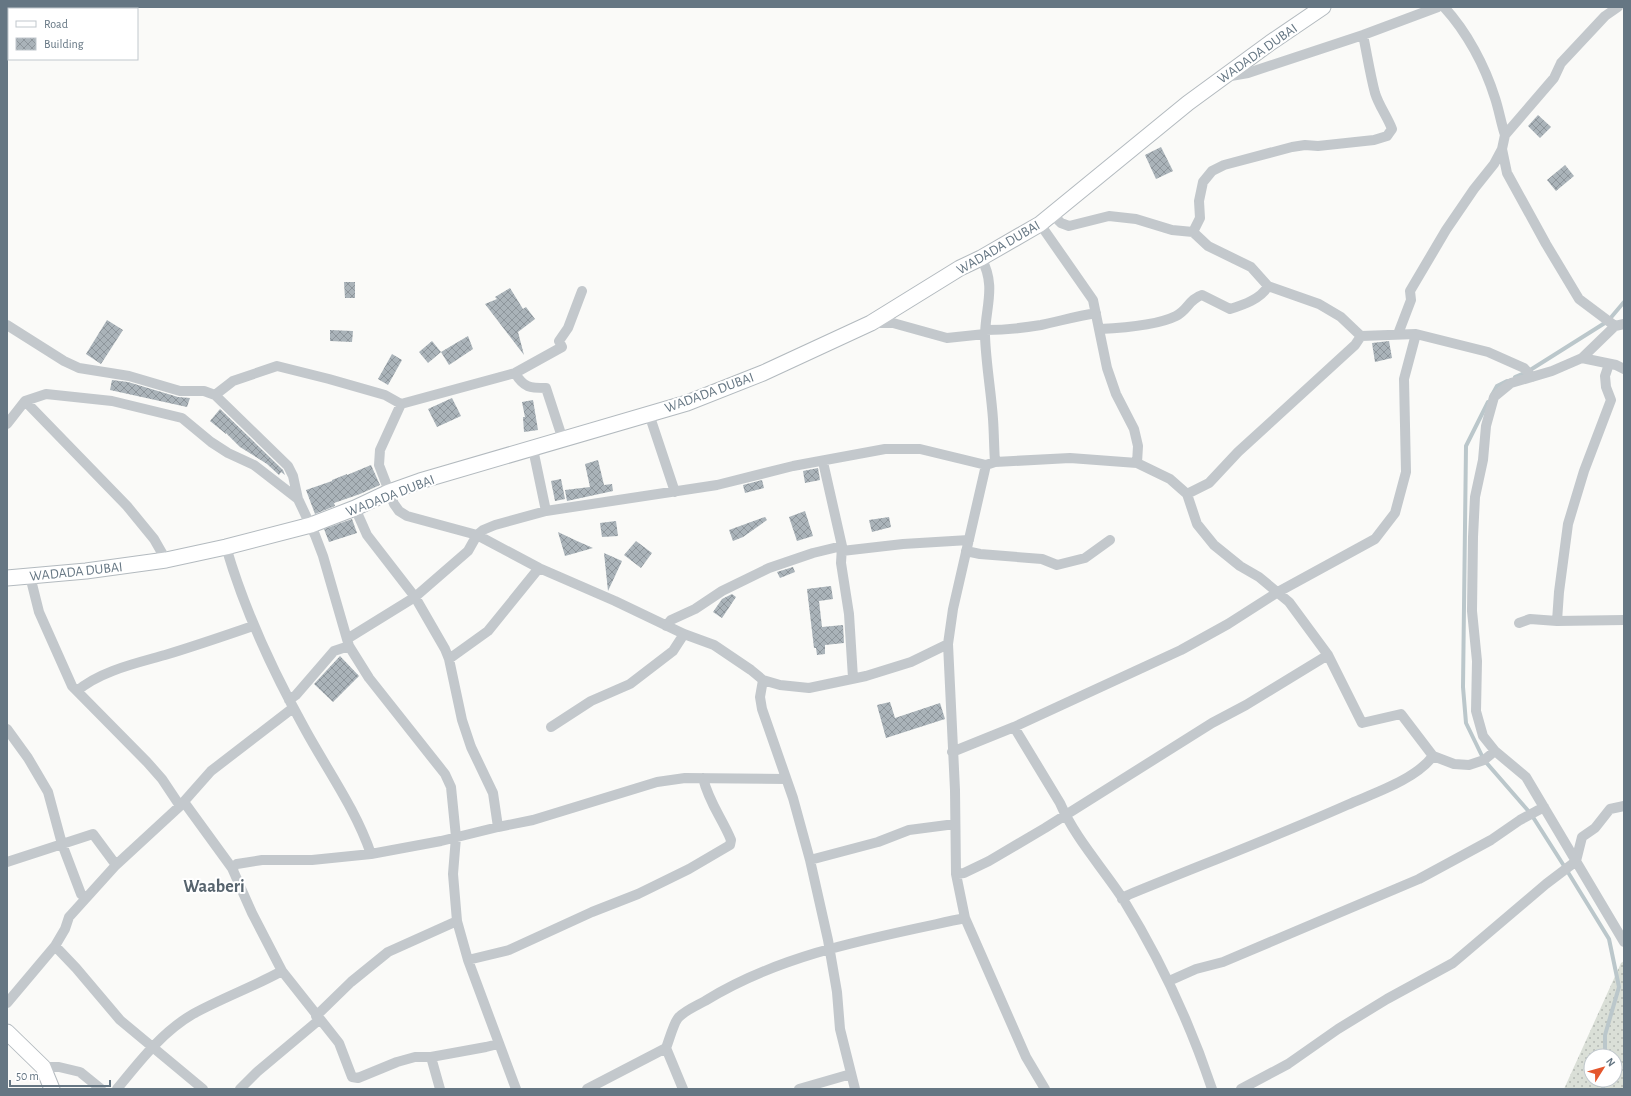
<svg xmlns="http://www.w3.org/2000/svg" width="1631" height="1096" viewBox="0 0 1631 1096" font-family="'Alegreya Sans',sans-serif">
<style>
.grass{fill:url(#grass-dots);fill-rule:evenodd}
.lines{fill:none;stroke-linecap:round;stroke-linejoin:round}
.stream{stroke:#bbc7cb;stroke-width:4}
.building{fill:url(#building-cross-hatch)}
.secondary-casing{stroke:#b3babf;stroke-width:17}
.street{stroke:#c3c8cc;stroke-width:10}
.secondary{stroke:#fff;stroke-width:15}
.labels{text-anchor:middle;stroke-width:4;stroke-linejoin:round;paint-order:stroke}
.street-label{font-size:14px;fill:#657683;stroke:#fff}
.district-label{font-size:18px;font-weight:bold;fill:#57646e;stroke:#fff}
</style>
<defs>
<pattern id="grass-dots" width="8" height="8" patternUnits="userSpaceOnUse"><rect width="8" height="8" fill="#dadfd7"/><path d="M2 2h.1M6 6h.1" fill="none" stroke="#b4b9b4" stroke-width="1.8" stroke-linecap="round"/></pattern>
<pattern id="building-cross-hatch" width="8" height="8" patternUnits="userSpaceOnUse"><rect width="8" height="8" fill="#aab3b9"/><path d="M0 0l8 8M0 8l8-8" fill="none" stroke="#8e969c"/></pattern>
</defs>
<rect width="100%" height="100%" fill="#fafaf8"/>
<path class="grass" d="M1624 961V1089H1564L1621 963ZM1591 1056H1615V1080H1591Z"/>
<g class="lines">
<path class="stream" d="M1515 377 1527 372 1608 321 1624 302
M1492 395 1497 386 1507 381
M1488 402 1466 446 1463 687 1466 723 1484 760 1531 814 1566 869 1609 939 1619 987 1605 1035V1056
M1603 1089 1604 1080"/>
</g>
<path class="building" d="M1538 115 1551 127 1540 138 1528 126Z
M1161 147 1173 171 1156 179 1145 155Z
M1565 165 1574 176 1556 191 1547 180Z
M344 282H355V298H345Z
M510 288 523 309 526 307 535 319 518 332 524 355 485 304 497 299 495 297Z
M107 320 123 330 101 364 86 354Z
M330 330 353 331 352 342 330 341Z
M468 336 473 349 449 365 441 352Z
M432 341 441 352 428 363 419 352Z
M1389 341 1392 358 1375 362 1372 343Z
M392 354 402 360 388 385 378 379Z
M112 380 128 382 178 397 190 398 187 407 110 390Z
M452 398 461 416 437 427 428 409Z
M533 400 538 430 524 432 523 417H525L522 402Z
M220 409 283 470 285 475 281 472 279 475 267 464 240 447 226 433V434L210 421Z
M598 460 604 485 612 484 613 491 567 501 565 490 590 487 585 464Z
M371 465 380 485 360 494 334 503 335 506 315 514 306 490 332 481V480L347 474V475Z
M818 468 820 480 805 483 803 471Z
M561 479 565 499 555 501 551 481Z
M762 480 764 488 745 493 743 485Z
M805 511 813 536 797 541 789 517Z
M765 517 767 520 743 537 733 541 729 530Z
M889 517 891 527 872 532 869 520Z
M352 519 357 533 329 542 324 529Z
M616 521 618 536 602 537 600 523Z
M558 532 577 541 593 548 565 556Z
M636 541 652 553 641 568 624 555Z
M604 553 622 561 608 591Z
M793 567 795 572 780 578 777 572Z
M831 586 833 599 819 601 822 627 843 625 844 643 825 645V654L817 655 816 648H814L807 589Z
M732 594 736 597 722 618 713 612 722 599Z
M340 656 359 676 333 702 314 684Z
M890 702 895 718 940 703 945 719 886 738 877 705Z"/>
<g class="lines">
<defs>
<path id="secondary" d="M7 578 86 571 166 560 226 547 311 525 355 508 389 492 420 481 687 403 763 373 871 323 960 268 981 258 1040 224 1188 103 1270 43 1323 7
M7 1032 43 1067 52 1089"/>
</defs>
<use href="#secondary" class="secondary-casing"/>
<path class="street" d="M1444 7C1467 32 1485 66 1495 98 1499 110 1501 123 1505 135
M1225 77 1248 73 1363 35 1438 7
M1502 149 1507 173 1546 244 1579 299 1615 326
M1052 214 1061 223 1069 226 1109 216 1136 219 1172 230 1193 232 1208 246 1251 267 1268 286 1319 304 1341 317 1361 336 1416 334 1488 352 1524 368 1532 377
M1040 224 1093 300 1107 368 1116 394 1134 429 1138 446 1137 463
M1193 232 1200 218 1199 201 1203 182 1212 171 1224 165 1292 147 1305 145 1318 146 1374 140 1387 136 1392 129C1387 116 1379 106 1375 93 1370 74 1367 54 1363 35
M981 258C997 286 985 308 985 336 986 364 991 391 993 419 994 433 994 448 995 462
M871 323H893L947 338 985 334
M1624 324 1615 326 1582 358 1552 371 1511 383 1494 397 1486 426 1483 460 1475 497 1473 537 1472 611 1477 661 1476 711 1483 736 1495 751 1526 777 1624 942
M7 325 64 361 79 368 129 376 180 391H204L215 395 288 466 293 476 298 499 315 535 323 556 349 646 369 678 445 774 451 787 456 837 453 874 457 921 468 960 516 1089
M1100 329C1121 328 1158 325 1176 316 1188 310 1189 299 1202 295L1230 309C1243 305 1261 299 1268 286
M986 330C1004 330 1023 328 1041 325 1060 321 1077 316 1096 313
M1398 334 1411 300 1410 291 1446 230 1474 189 1494 164 1502 149 1505 135 1554 78 1561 63 1605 16 1618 7
M1582 358 1616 365 1624 369
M515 373C524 388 530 388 546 388L563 440
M215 395 233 381 277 366 329 379 385 395 401 404 515 373 562 347 559 341 568 328 582 291
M25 401 127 506 154 539 166 560
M401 404 380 450 379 465 394 504 399 511 407 516 477 535 539 568 615 601 684 634 714 645 751 670 763 680 780 685 809 688 866 676 911 662 948 644
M649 414 675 492
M7 424 25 401 46 394 112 401 182 418 211 442 228 453 254 465 298 499
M533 449 546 511
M823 462 842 546 841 563 849 614 853 678
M986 465 953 609 948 644 955 790 956 874 965 918 1026 1057 1045 1089
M1187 494 1209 483 1238 452 1355 345 1361 336
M355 508 367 535 415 597 445 649 449 659 462 720 471 747 493 793 498 827
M226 547C245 612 273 672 306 731 328 771 356 810 371 854
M842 551 903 544 969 540
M966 551 980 554 1042 559 1057 565 1085 558 1110 540
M30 576 39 612 72 686 147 762 162 779 180 806
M1557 621 1559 592 1568 524 1584 471 1611 400 1606 387 1605 376 1609 364
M1519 623 1530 619 1557 621 1624 620
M666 626 671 620 695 609 722 591 769 568 813 553 842 546
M347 639 415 597 468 551 477 535 483 530 495 525 546 511 717 485 793 466 885 449H920L986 465 995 462 1070 458 1137 463 1170 479 1187 494 1197 524 1214 545 1240 566 1259 577 1289 602 1328 655 1362 723 1401 714 1433 756 1454 764 1469 765 1484 760 1495 751
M449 659 488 631 539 568
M763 680 760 697 762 709 793 798 810 860 828 940 837 992 840 1029 855 1089
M77 691C100 671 137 663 165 655 195 646 224 636 253 626
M289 700 296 695 334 651 349 646
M551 727 591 701 630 684 673 651 684 634
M1014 727 1060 803C1075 838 1102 867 1123 899 1160 959 1190 1023 1212 1089
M7 729 28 758 48 792 62 844 81 894 86 898
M952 752 1014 727 1181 650 1228 624 1278 592 1375 539 1395 513 1406 472 1404 379 1416 334
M184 802 232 868 252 913 282 971 339 1043 352 1077 358 1078 397 1062 415 1057H431L486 1047 498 1044
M810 860 878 842 909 830 955 824
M1576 861 1582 837 1595 828 1610 809 1624 806
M7 862 93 834 116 865
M232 868 237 864 262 860H312L371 854 441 841 498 827 533 820 657 782 685 778 786 779
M956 874 964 873 989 861 1045 828 1212 723 1246 705 1328 655
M1122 899 1128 895C1201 865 1275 837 1347 805 1374 793 1415 780 1433 756
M55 946 76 968 120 1020 203 1089
M468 960 509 950 592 912 638 894 689 869 730 845 731 840C722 818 709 803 703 778
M1169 981 1196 969 1223 962 1419 879 1491 840 1520 820 1544 807
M7 1003 55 946 65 929 69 917 116 865 180 806 211 771 293 708
M316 1016 351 982 388 952 457 921
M666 1048 683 1089
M431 1057 440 1089
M43 1067H59L80 1072 101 1089
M117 1089C139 1062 162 1032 193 1014 222 998 253 987 282 971
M240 1089 257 1072 319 1020
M587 1089 666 1048C669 1041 674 1021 679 1017 686 1010 696 1006 705 1001 782 953 877 937 965 918
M799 1089 851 1074
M1241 1089 1288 1064 1338 1029 1387 999 1453 963 1546 884 1575 862"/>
<use href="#secondary" class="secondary"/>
</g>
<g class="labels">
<g class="street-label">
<text transform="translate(1257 53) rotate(-35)" y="5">WADADA DUBAI</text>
<text transform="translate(998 247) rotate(-30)" y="5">WADADA DUBAI</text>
<text transform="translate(709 392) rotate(-20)" y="5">WADADA DUBAI</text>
<text transform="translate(390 495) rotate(-21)" y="5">WADADA DUBAI</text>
<text transform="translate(76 571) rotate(-6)" y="5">WADADA DUBAI</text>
</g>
<g class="district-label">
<text x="214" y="892">Waaberi</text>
</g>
</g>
<rect width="1631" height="1096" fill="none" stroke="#657683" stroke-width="16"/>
<rect x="8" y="8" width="130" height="52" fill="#ffffff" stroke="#c1c8cd"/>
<rect x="16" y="21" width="20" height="6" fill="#ffffff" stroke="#c1c8cd"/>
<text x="44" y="28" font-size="12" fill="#657683">Road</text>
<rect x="16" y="38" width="20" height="12" fill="url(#building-cross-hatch)" stroke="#c1c8cd"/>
<text x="44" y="48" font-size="12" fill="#657683">Building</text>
<g transform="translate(1603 1068) rotate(53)"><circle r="19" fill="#ffffff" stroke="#c1c8cd"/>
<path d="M0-3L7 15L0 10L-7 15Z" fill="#e4572e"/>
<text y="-6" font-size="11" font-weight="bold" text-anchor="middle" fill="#657683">N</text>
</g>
<path d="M10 1080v6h100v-6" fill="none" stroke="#657683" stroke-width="2"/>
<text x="16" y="1080" font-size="12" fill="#657683" stroke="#ffffff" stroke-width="3" paint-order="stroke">50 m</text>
</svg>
